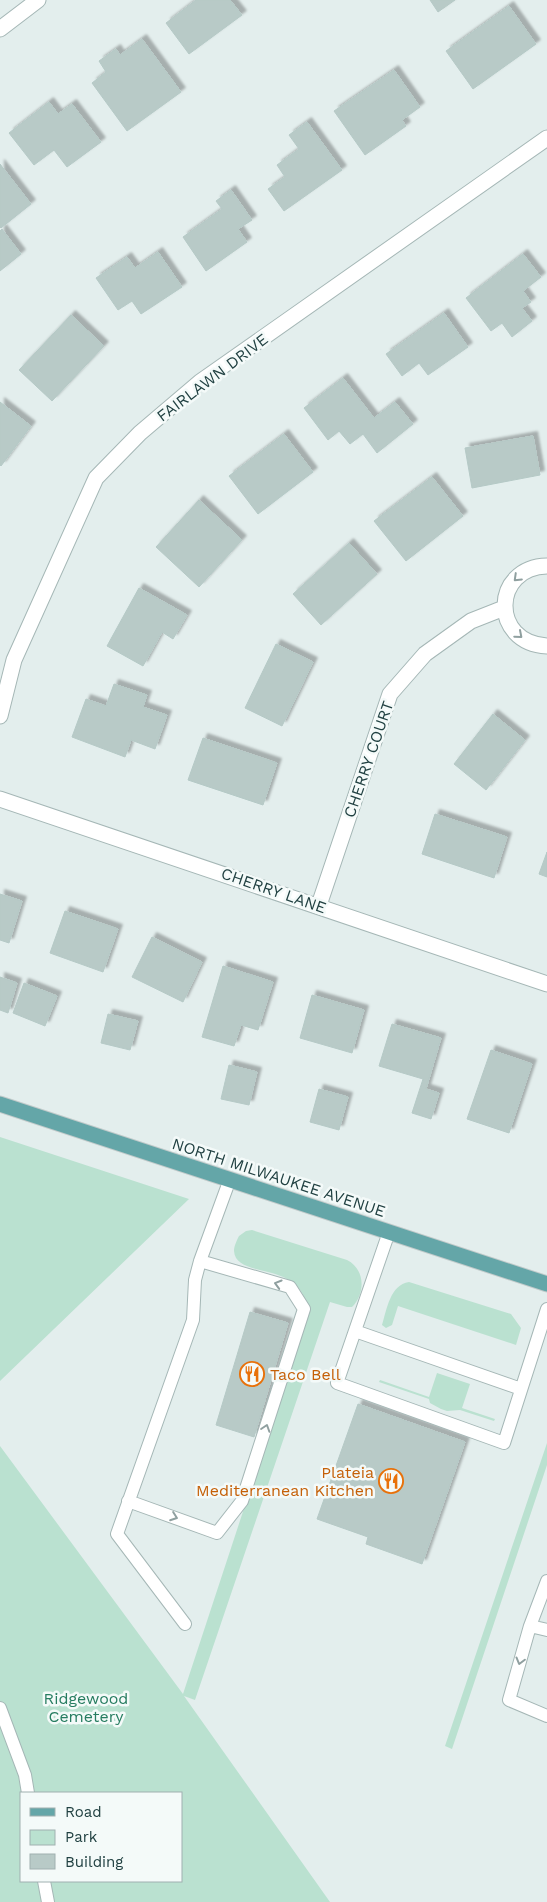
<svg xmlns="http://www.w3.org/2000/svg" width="547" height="1902" viewBox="0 0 547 1902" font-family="'Work Sans',sans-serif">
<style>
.green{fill:#bae1d0;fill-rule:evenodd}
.building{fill:#b8cac7;stroke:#b5c9c6;filter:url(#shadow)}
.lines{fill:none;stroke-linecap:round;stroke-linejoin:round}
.service-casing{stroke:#a5b7b6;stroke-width:14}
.minor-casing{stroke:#a5b7b6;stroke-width:17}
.primary-casing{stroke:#c1caca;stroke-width:17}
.service{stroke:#fff;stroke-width:12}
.minor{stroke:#fff;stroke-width:15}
.primary{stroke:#64a6a8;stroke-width:15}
.oneway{stroke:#90a0a0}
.labels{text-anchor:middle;stroke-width:5;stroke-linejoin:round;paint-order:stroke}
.street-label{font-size:16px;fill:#214142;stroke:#f4faf9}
.food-label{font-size:16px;fill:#c56008;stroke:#f4faf9;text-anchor:start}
.park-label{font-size:16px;fill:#277d61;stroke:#f4faf9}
</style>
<defs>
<filter id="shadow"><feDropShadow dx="4.5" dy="-4.5" stdDeviation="1" flood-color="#0004"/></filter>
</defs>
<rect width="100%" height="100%" fill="#e3eeed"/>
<path class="green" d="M0 1137 189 1199 0 1381Z
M252 1230 347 1260C365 1269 366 1293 352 1307H347L330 1302 195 1700 184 1696 330 1902H0V1446L183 1694 308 1314C305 1258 236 1281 234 1251 234 1246 237 1240 239 1236L246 1231ZM21 1793H181V1881H21Z
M409 1282 511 1314 521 1328 516 1345 398 1306 392 1325 386 1328 382 1325C387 1309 390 1285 409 1282Z
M437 1373 470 1384 462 1408 495 1419 494 1421 460 1410 447 1411 441 1409 430 1403 429 1399 379 1382 380 1380 429 1397Z
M547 1443V1465L452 1749 445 1746Z"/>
<path class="building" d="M196 0H230L242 15 189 54 166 23Z
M430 0H455L438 12Z
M509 6 536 44 473 89 446 51Z
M142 39 181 92 127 131 92 83 106 72 99 61 116 49 120 55Z
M394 70 420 107 402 120 406 126 365 155 334 111Z
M49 102 58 114 72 104 101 142 67 167 54 150 34 165 9 133Z
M307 122 342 170 284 211 268 189 285 177 277 165 299 149 289 135Z
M0 164 31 204 1 228 0 227Z
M231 190 252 220 238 229 247 242 206 271 183 237 222 209 216 201Z
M2 229 21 254 0 271V231Z
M158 252 182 287 141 314 132 301 118 310 96 278 127 257 135 268Z
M523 254 541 277 523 291 531 302 522 308 532 321 512 337 502 323 491 331 466 298Z
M444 313 468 347 428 375 419 363 402 376 386 354Z
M71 315 104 346 52 401 19 370Z
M343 378 374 418 395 402 413 424 377 453 363 434 350 444 339 431 328 440 304 408Z
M0 402 31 426 1 466 0 465Z
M284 434 313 472 258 514 229 476Z
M533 436 540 475 472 488 465 448Z
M432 477 463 516 406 561 374 521Z
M199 500 242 540 199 587 156 547Z
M349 543 377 574 321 625 293 594Z
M139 588 187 615 173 639 162 632 143 666 107 646Z
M276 644 313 662 282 726 245 708Z
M114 684 147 695 143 707 167 715 155 749 131 740 125 757 72 737 86 699 106 706Z
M493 714 525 740 486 790 454 764Z
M203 738 277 763 263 805 188 780Z
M435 814 507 837 494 878 422 854Z
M547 852V877L539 874Z
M0 894 22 901 9 943 0 940Z
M65 911 118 929 103 972 50 953Z
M152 937 202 962 183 1002 132 977Z
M223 966 273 982 258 1030 241 1025 234 1046 202 1037Z
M0 977 17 983 8 1013 0 1010Z
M24 983 57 996 45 1026 13 1013Z
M312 995 364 1010 352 1053 300 1038Z
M108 1014 138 1021 130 1050 101 1043Z
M392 1024 441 1038 426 1089 439 1093 431 1119 412 1113 423 1079 379 1066Z
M491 1050 532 1064 509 1133 467 1119Z
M229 1065 257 1072 249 1105 221 1099Z
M319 1089 348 1097 339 1130 310 1122Z
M250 1312 288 1323 254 1437 216 1425Z
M358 1404 465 1442 422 1564 366 1544 368 1537 317 1519Z"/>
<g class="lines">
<defs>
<path id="service" d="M389 1232 337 1383 504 1443 547 1309
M355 1331 521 1389
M128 1501 217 1533 242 1501 304 1309 290 1287 200 1261
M547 1581 530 1626 509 1700 547 1716
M185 1624 117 1534 193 1320 195 1280 200 1261 230 1179
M530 1626 547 1630
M0 1708 25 1775 28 1793
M44 1881 48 1902"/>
<path id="minor" d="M0 29 38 0
M547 566C492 567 490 643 547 646
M0 716 14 660 96 478 140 433 200 382 547 138
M0 799 547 984
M319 905 390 694 425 654 471 621 504 608"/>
<path id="primary" d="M0 1104 547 1284"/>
</defs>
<use href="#service" class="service-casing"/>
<use href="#minor" class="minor-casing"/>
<use href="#primary" class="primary-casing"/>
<use href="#service" class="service"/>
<use href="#minor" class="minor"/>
<use href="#primary" class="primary"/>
</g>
<defs><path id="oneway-chevron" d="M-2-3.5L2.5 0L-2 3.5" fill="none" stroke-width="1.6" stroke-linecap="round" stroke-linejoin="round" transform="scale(1.25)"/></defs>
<g class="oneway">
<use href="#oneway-chevron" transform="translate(517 578) rotate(136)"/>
<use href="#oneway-chevron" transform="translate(519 635) rotate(41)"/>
<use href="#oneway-chevron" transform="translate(278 1284) rotate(-164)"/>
<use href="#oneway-chevron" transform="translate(266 1428) rotate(-72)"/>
<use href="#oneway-chevron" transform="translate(174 1517) rotate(20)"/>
<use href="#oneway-chevron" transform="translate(520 1661) rotate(105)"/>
</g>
<defs>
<symbol id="restaurant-ring" viewBox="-11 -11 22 22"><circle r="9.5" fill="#f4faf9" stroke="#e8710a" stroke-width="1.5"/><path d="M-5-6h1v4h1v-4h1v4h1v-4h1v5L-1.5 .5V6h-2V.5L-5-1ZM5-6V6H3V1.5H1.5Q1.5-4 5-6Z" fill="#e8710a"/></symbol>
</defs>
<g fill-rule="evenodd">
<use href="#restaurant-ring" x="238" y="1360" width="28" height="28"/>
<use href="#restaurant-ring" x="377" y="1467" width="28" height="28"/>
</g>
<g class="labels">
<g class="street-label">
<text transform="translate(212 377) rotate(-37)" y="6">FAIRLAWN DRIVE</text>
<text transform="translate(368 759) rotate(-71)" y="6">CHERRY COURT</text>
<text transform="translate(274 890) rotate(19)" y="6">CHERRY LANE</text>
<text transform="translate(279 1177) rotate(18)" y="6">NORTH MILWAUKEE AVENUE</text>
</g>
<g class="food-label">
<text x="270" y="1380">Taco Bell</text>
<text x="374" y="1478" text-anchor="end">Plateia<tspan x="374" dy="18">Mediterranean Kitchen</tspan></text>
</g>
<g class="park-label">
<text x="86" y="1704">Ridgewood<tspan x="86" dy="18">Cemetery</tspan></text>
</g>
</g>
<rect x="20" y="1792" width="162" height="90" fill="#f4faf9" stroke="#a0b0b0"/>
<rect x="30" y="1808" width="25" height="8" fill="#64a6a8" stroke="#a0b0b0"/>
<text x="65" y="1817" font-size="15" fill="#214142">Road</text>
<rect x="30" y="1830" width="25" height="15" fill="#bae1d0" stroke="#a0b0b0"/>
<text x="65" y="1842" font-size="15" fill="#214142">Park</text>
<rect x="30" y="1854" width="25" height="15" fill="#b8cac7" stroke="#a0b0b0"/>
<text x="65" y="1867" font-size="15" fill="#214142">Building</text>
</svg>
